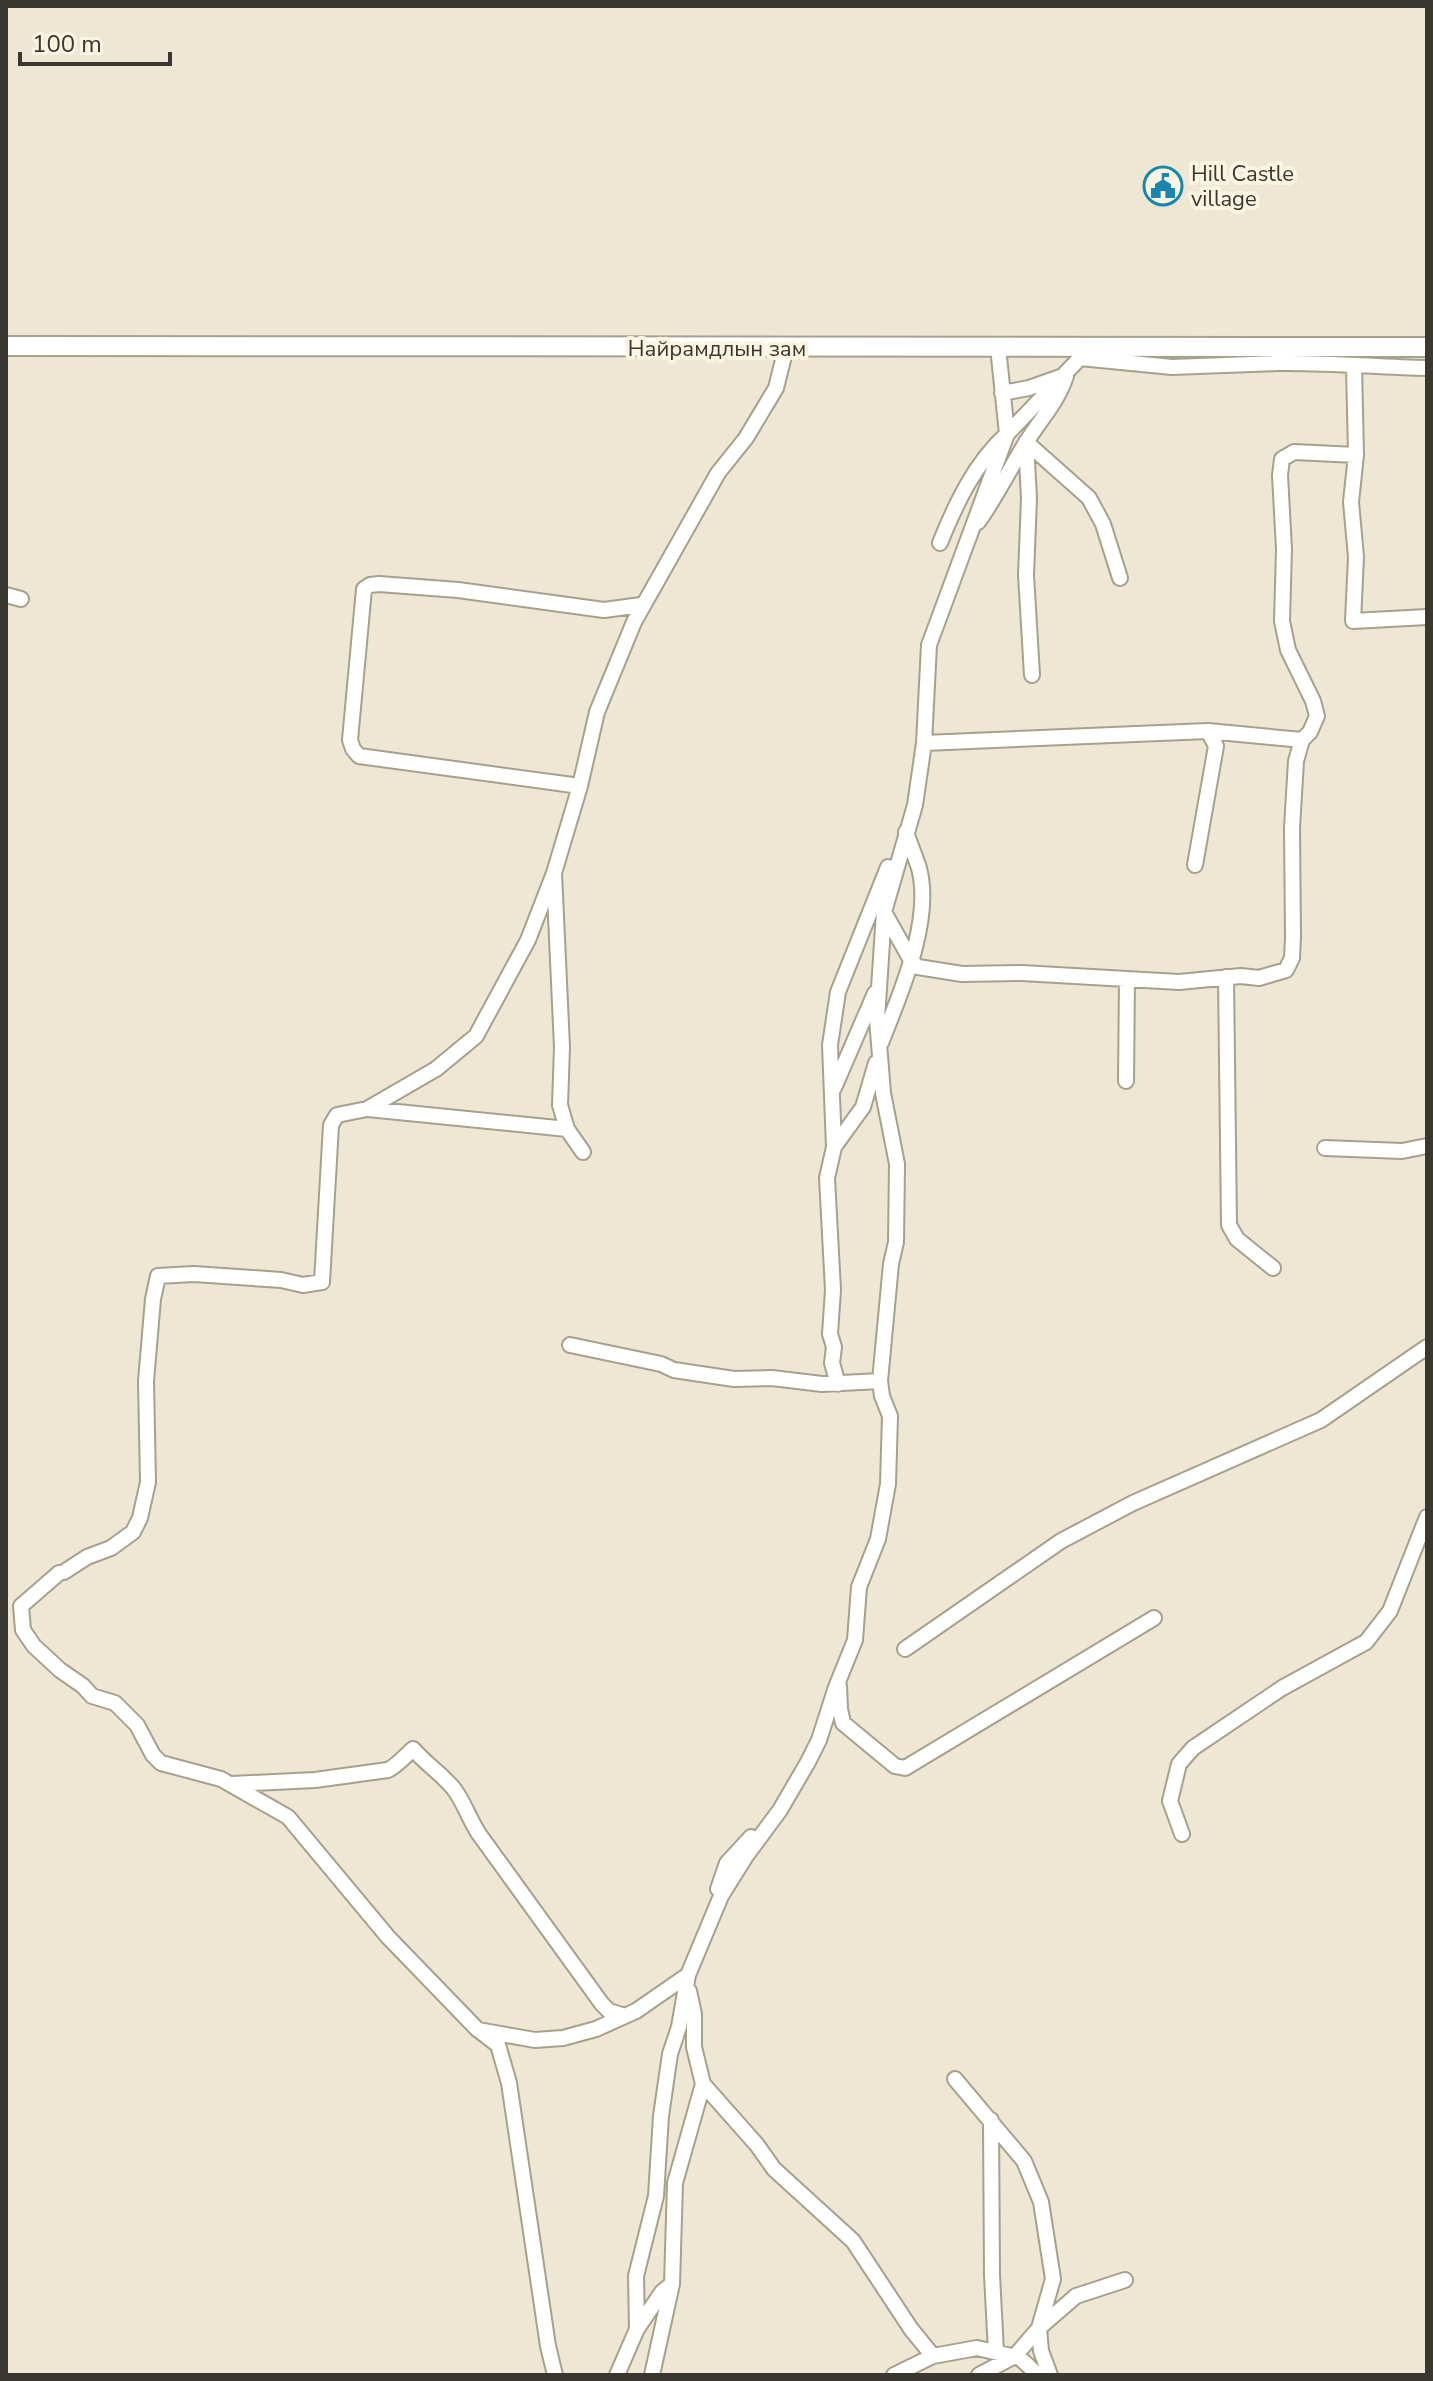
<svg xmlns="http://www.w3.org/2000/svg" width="1433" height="2381" viewBox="0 0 1433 2381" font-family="'Nunito Sans',sans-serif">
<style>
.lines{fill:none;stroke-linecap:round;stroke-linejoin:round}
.minor-casing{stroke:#a6a18d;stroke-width:18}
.major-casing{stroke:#a6a18d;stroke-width:22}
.minor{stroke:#fff;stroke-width:14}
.major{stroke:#fff;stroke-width:18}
.labels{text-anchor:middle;stroke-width:8;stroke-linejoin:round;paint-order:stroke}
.poi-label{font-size:22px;fill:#39372f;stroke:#faf5e0;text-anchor:start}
.street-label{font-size:22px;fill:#39372f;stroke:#faf5e0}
</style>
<rect width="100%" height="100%" fill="#ede7d3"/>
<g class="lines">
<defs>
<path id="minor" d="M1279 355 1278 363C1328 362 1377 367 1427 368
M1080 358 1172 367 1278 363
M1354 366 1356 455 1351 502 1356 557 1353 621 1427 617
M1002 393 1029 388 1060 377
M1026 442 1029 498 1026 575 1032 675
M1026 442 1089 498 1103 524 1120 578
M978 522C997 496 1010 468 1027 441 1041 419 1058 401 1066 376
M940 543C956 503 975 463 1007 434L998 347
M6 595 21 599
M924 743 1208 731 1302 740
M580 786 359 756 353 749 350 740 364 589 370 585 379 584 458 590 604 610 641 605
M1195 865 1216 746 1208 731
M554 873 528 940 476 1036 436 1069 367 1109 337 1115 331 1125 322 1282 303 1285 281 1280 194 1274 158 1276 153 1299 146 1381 148 1482 140 1518 133 1532 111 1548 87 1557 64 1572 59 1573 21 1606 23 1630 34 1646 60 1670 83 1686 92 1696 115 1703 137 1725 153 1755 161 1763 221 1779 288 1817 388 1937 478 2030 535 2040 563 2038 596 2029 636 2011 688 1975
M884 912 912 962 918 967 962 974 1022 973 1179 982 1241 976 1259 978 1286 970 1292 958 1293 937 1292 828 1296 761 1302 740 1310 732 1317 716 1313 701 1288 650 1282 621 1284 549 1280 475 1282 459 1294 452 1356 455
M1226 977 1229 1225 1237 1239 1273 1268
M881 1043C900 994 933 921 919 868 915 856 910 844 906 832
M1126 1081 1127 979
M834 1088 875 993
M368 1109 567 1129
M834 1147 830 1045 838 992 888 867
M1325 1148 1402 1151 1427 1146
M583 1152 567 1129 560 1105 562 1047 554 873 580 786 597 712 634 622 718 473 746 438 776 388 786 348
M570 1345 661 1364 674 1370 734 1379 772 1378 822 1384 880 1381
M838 1384 832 1363 834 1347 830 1334 833 1290 827 1178 834 1147 863 1107 876 1063
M905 1649 1061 1541 1133 1503 1321 1420 1427 1347
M839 1686 840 1709 843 1723 895 1766 905 1768 1154 1618
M232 1784 315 1780 388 1770C398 1765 404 1757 413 1749 426 1764 442 1774 454 1789 465 1804 469 1819 479 1834L602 2004 609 2011 625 2016
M1182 1834 1170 1801 1179 1764 1193 1748 1282 1688 1366 1642 1390 1611 1427 1517
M718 1889 727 1863 751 1837
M689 1991 694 2014V2047L703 2084 757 2145 774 2169 853 2241 911 2329 933 2356
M481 2032 498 2045 509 2083 548 2346 555 2375
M955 2079 1024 2161 1041 2202 1053 2279 1039 2328 1041 2351 1050 2375
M991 2120 992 2275 996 2352
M637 2329 662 2292 672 2284
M617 2375 637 2329 636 2276 656 2196 661 2116 670 2054 679 2027 688 1975 721 1896 746 1856 780 1810 808 1762 819 1740 836 1687 855 1640 859 1587 878 1539 888 1484 890 1416 882 1396 880 1381 891 1264 896 1242 897 1164 883 1093 877 1019 884 912 915 805 924 743 929 645 1007 434 1080 358 1087 347
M652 2375 672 2284 675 2183 703 2084
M894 2375 933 2356 977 2348 1020 2358 1038 2375
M979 2375 1015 2356 1039 2328 1076 2296 1125 2280"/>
<path id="major" d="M6 346 1427 347"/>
</defs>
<use href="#minor" class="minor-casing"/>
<use href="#major" class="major-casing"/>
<use href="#minor" class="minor"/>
<use href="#major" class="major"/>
</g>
<defs>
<symbol id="civic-ring" viewBox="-11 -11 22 22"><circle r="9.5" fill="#faf5e0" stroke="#1986ad" stroke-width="1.5"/><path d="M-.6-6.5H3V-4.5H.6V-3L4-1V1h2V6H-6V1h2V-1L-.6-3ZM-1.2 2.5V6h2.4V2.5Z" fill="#1986ad"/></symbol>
</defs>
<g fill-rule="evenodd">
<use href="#civic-ring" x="1141" y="164" width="44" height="44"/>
</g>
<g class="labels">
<g class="poi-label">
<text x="1191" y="181">Hill Castle<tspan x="1191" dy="25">village</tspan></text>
</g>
<g class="street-label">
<text x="717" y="356">Найрамдлын зам</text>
</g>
</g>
<rect width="1433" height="2381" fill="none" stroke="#39372f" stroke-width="16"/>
<path d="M20 52v12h150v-12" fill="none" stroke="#39372f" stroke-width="4"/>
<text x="32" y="52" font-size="24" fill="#39372f" stroke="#faf5e0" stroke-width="6" paint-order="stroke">100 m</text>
</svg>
